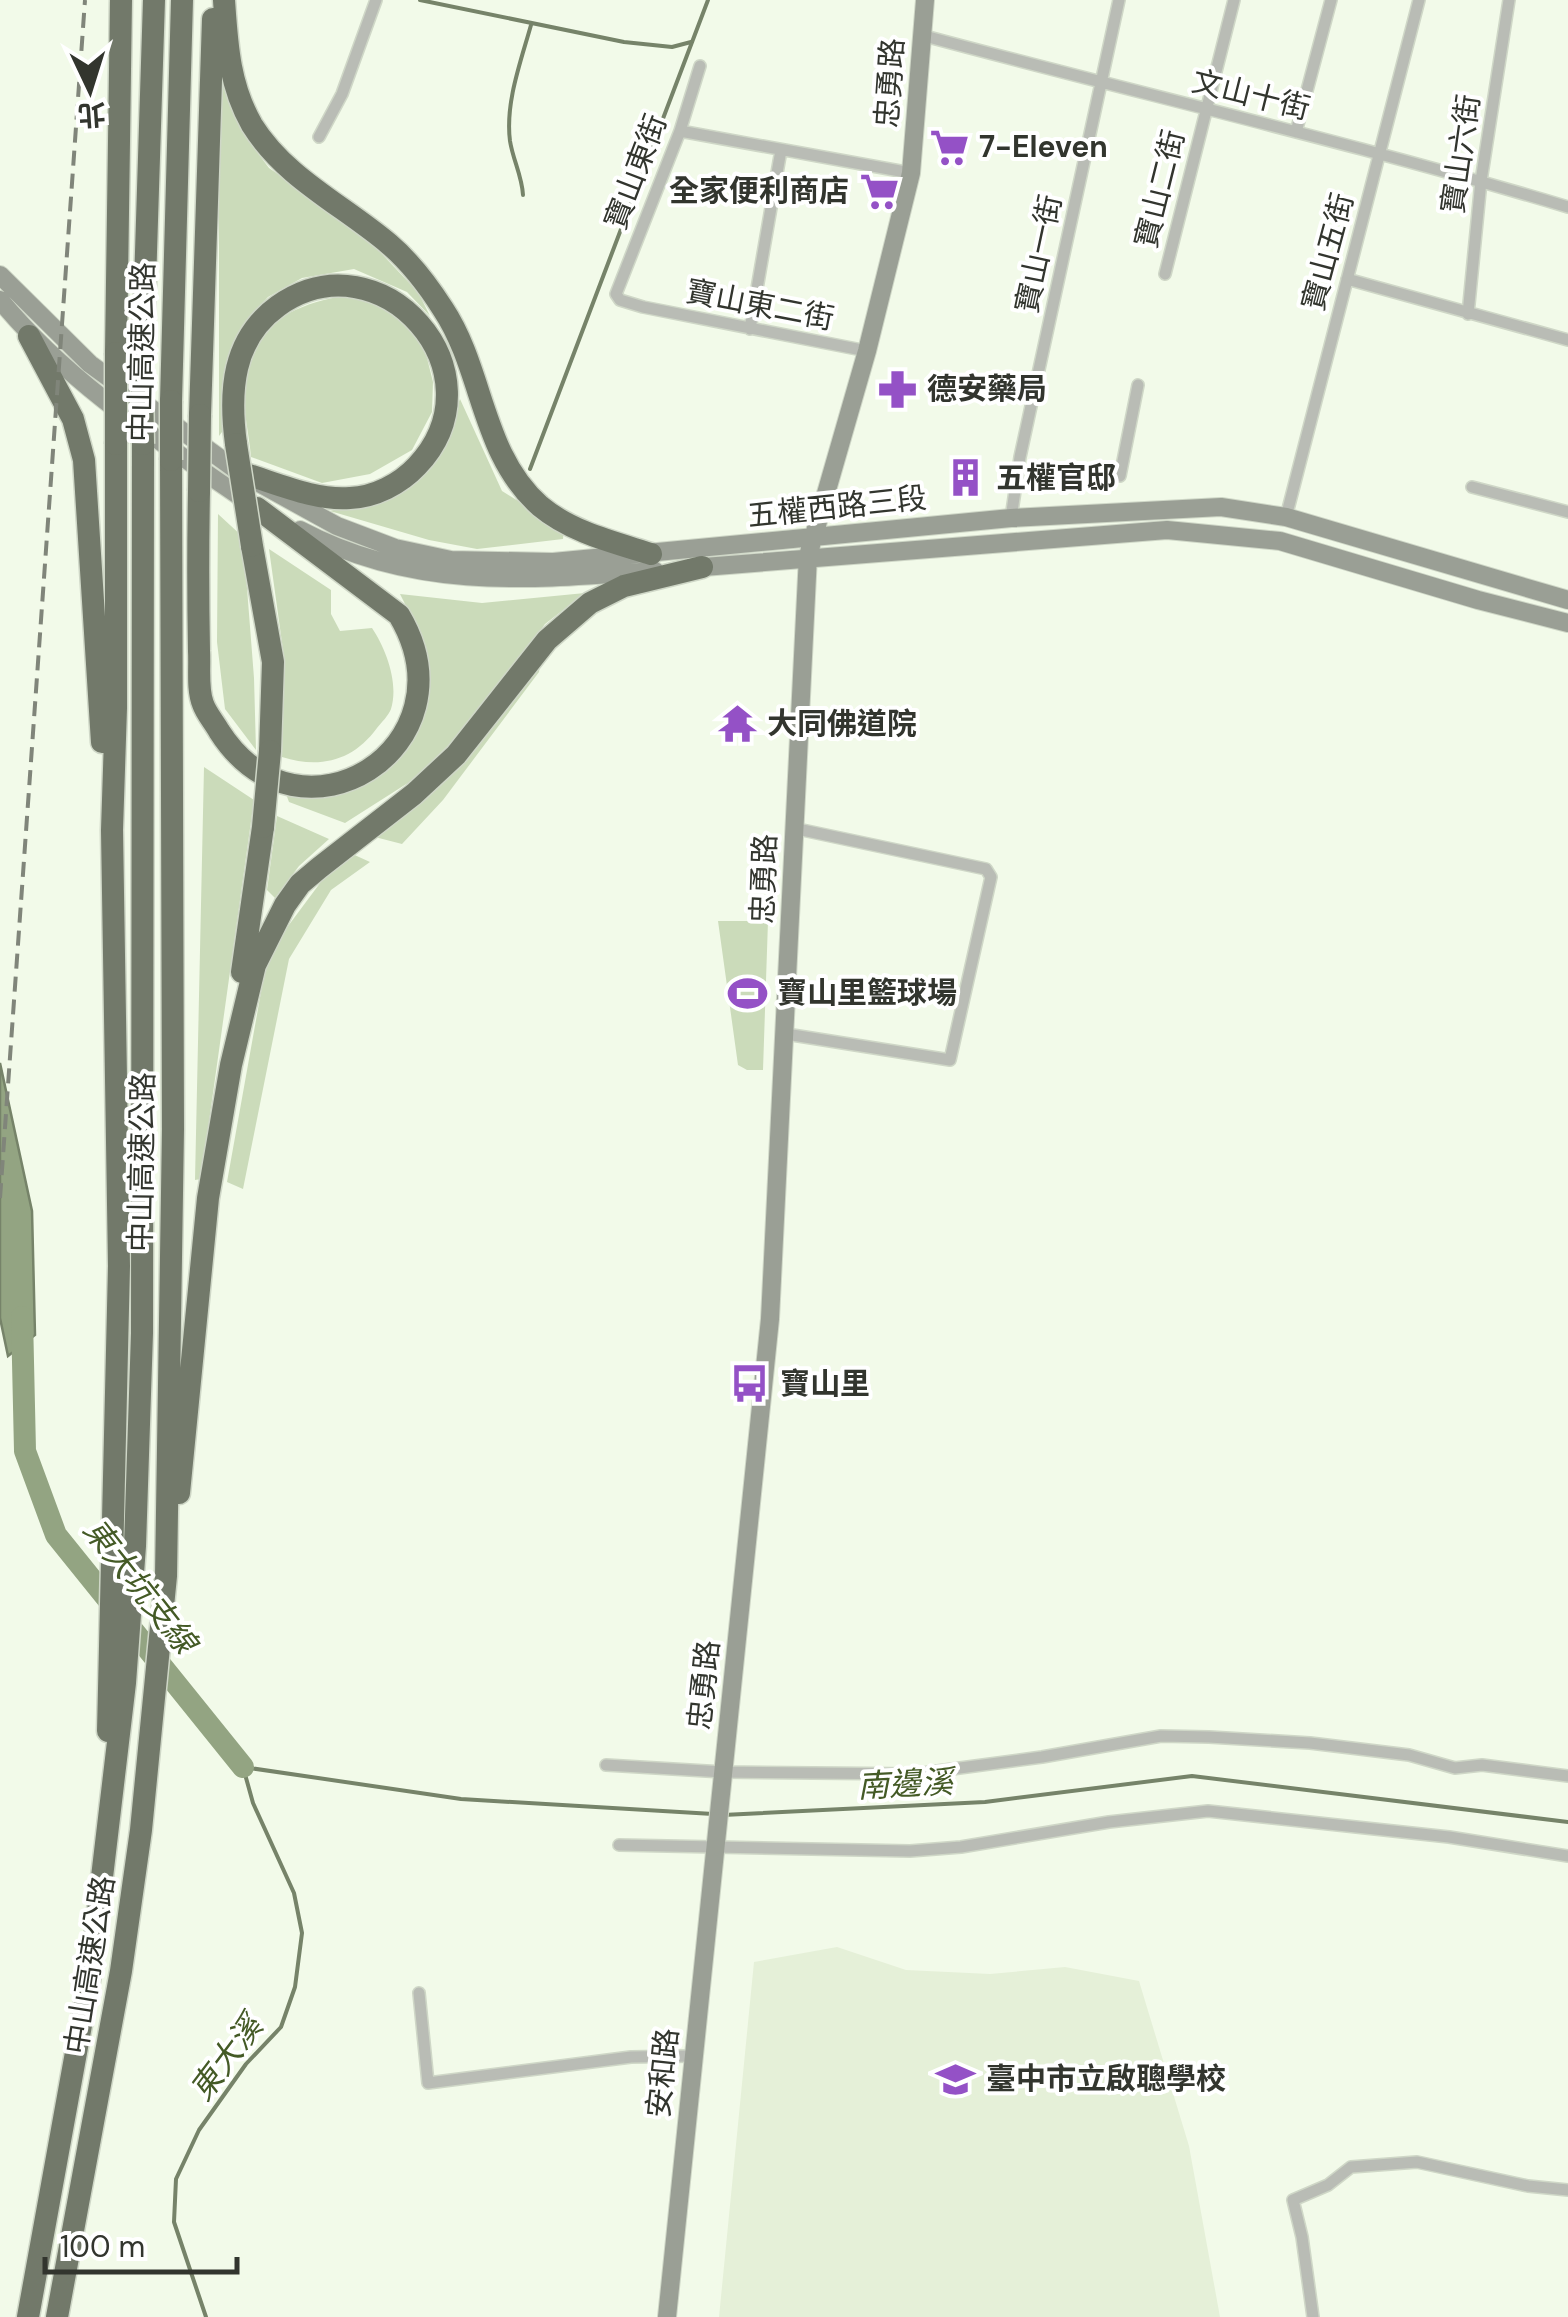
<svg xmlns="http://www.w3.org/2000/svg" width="1568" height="2317" viewBox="0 0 1568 2317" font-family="'DM Sans','Noto Sans TC',sans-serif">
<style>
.built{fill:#e5f0d8}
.green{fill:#cbdbba}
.water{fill:#93a482;stroke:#768369;stroke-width:2.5}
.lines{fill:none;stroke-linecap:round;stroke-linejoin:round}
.stream{stroke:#768369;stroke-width:4}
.river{stroke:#93a482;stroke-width:22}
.street-casing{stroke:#cfd7c7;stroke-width:14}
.secondary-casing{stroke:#cfd7c7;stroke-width:20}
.highway-casing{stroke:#cfd7c7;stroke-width:25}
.street{stroke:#b9bcb5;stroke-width:11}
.secondary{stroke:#9a9f95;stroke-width:18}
.highway{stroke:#72796a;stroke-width:22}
.rail{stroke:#80857a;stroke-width:4;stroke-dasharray:15 8;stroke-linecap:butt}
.highway-bridge-casing{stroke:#cfd7c7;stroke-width:25;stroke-linecap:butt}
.highway-bridge{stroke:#72796a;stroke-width:22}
.labels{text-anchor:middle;stroke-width:8;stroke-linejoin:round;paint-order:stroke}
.street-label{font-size:30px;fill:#32352e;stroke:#fff}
.poi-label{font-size:30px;font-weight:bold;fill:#32352e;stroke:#fff;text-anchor:start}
.water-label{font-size:32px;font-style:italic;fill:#445a26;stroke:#fff}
</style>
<rect width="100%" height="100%" fill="#f2fae9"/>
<path class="built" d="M837 1947 906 1970 990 1974 1065 1967 1139 1981 1189 2146 1220 2317H719L754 1962Z"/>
<path class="green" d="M219 66 245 136 269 168 358 229 418 292 430 316 407 292 354 269 302 278 268 297 242 326 228 356 222 432 219 436Z
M354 294 399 309 425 350 433 382 432 412 412 450 370 474 322 483 251 457C249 432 241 402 244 378 253 318 303 302 354 294Z
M460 399 502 491 564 529 563 539 477 549 429 540 330 511 385 497 438 452Z
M218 514 243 537 254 678 256 750 225 709 217 642Z
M269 549 331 590V614L340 631 372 628C386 649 399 683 391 709 389 715 381 723 377 728 353 761 320 769 282 757L284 657Z
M585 593 545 624 478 717 411 781 345 823 289 802 286 794 358 788 418 731 426 675 421 636 400 594 482 603Z
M540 664 539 672 443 800 402 844 371 836Z
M204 767 254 800 201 1179 195 1180Z
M277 816 329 839 299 866 275 898 267 890Z
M348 852 370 862 331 890 289 959 243 1189 227 1182 268 953 335 863Z
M718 921H768L763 1070H747L738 1065Z"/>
<path class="water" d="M0 1063 32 1211 35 1335 8 1356 0 1318Z"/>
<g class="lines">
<path class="stream" d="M420 0 624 42 672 47 691 42
M523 195C522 176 513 160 510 141 505 103 521 61 531 25
M530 469 708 0
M723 1815 985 1802 1192 1776 1568 1822
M206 2317 174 2222 176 2179 199 2130 246 2064 281 2027 295 1987 302 1933 294 1893 253 1803 243 1767 461 1799 713 1814"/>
<path class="river" d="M22 1317 25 1451 56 1535 243 1767"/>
<defs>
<path id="street" d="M921 35C1137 93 1354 143 1568 207
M700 66 680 131 616 294 620 300 643 307 867 351
M680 131 911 173
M1296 132 1331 0
M319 137 342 94 376 0
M1165 274 1234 0
M1347 279 1568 340
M1468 314 1481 181 1509 0
M750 329 781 150
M1120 476 1138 385
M1472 487 1568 512
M1286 517 1419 0
M1011 518 1020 457 1119 0
M786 1034 950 1060 991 877 986 869 793 828
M606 1765 723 1772 915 1774 1042 1757 1161 1736 1209 1737 1310 1743 1409 1755 1455 1768 1482 1765 1568 1776
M619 1845 910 1851 961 1847 1109 1822 1208 1811 1449 1837 1568 1856
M419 1993 428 2083 631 2057 692 2056
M1313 2317 1302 2237 1293 2200 1328 2185 1351 2167 1417 2162 1528 2186 1568 2190"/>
<path id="secondary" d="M0 275 90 364 239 472 337 526 395 548 451 560 553 562 1011 518 1221 507 1286 517 1568 600
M0 300C70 385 161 442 251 504
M300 530C416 591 529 580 655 571
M691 568 1167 530 1280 541 1478 600 1568 623
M667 2317 770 1319 808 556 867 351 911 173 925 0"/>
<path id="highway" d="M224 0C227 44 229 85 252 125 285 178 343 205 389 244 409 261 429 287 443 309 484 371 481 454 540 506 571 532 613 542 651 554
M29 336 73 419 84 460 102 742
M116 353 121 0
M142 378 154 0
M171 401 182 0
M200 415 213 19
M236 444C229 392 232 339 278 306 381 233 505 373 417 466 400 484 375 497 350 498 314 501 274 482 239 472
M199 491C198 544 198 598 199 651 200 668 197 689 203 704 206 713 214 722 219 731 300 858 477 746 399 615L257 508
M252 546 273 662 270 751
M242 972 263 827
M179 1493 208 1198 231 1065 255 965 285 905 300 884 319 868 414 794 456 755 547 640 590 603 624 586 702 567
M108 1731 119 1266 112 830 116 708V444
M28 2317 91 1970 125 1683 135 1546 142 1333 143 444
M57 2317 121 1971 141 1830 166 1576 173 1129 171 460"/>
</defs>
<use href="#street" class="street-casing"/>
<use href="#secondary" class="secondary-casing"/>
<use href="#highway" class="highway-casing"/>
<use href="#street" class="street"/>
<use href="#secondary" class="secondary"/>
<use href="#highway" class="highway"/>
<path class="rail" d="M0 1198 85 0"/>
<defs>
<path id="highway-bridge" d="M142 378 143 444
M116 444V353
M236 444 252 546
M171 460V401
M199 491 200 415
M263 827 270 751"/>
</defs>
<use href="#highway-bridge" class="highway-bridge-casing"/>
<use href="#highway-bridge" class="highway-bridge"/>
</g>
<defs>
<symbol id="supermarket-bare" viewBox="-9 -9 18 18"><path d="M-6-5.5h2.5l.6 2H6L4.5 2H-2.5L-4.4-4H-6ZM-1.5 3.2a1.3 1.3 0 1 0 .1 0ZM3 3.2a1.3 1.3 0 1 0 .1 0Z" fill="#9451c6" stroke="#fff" stroke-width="2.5" paint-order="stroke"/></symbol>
<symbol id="pharmacy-bare" viewBox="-9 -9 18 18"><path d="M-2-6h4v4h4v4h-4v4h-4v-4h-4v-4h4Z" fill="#9451c6" stroke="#fff" stroke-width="2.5" paint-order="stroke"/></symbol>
<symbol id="building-bare" viewBox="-9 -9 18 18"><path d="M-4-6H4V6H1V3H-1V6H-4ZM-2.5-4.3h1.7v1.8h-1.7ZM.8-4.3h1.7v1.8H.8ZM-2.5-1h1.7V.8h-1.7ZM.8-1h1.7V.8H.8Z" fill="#9451c6" stroke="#fff" stroke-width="2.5" paint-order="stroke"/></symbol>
<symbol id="temple-bare" viewBox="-9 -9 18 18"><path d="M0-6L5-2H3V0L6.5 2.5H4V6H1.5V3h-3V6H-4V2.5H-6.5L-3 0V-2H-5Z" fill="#9451c6" stroke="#fff" stroke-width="2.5" paint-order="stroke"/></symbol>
<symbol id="stadium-bare" viewBox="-9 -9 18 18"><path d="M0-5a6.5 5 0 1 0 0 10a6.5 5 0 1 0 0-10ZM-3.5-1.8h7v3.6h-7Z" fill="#9451c6" stroke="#fff" stroke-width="2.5" paint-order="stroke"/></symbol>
<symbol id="bus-bare" viewBox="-9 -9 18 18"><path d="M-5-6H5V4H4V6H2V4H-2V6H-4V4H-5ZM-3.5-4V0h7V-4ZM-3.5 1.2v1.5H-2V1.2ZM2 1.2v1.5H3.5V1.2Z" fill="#9451c6" stroke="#fff" stroke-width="2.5" paint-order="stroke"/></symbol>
<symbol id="school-bare" viewBox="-9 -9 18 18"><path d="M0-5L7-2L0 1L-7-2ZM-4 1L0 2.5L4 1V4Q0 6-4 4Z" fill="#9451c6" stroke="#fff" stroke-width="2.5" paint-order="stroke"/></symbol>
</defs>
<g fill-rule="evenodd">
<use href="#supermarket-bare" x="922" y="120" width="55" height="55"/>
<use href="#supermarket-bare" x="852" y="164" width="55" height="55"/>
<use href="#pharmacy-bare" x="870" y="362" width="55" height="55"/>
<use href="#building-bare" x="938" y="450" width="55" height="55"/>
<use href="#temple-bare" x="710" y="696" width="55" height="55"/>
<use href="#stadium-bare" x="720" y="966" width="55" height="55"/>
<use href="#bus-bare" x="722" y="1356" width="55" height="55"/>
<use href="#school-bare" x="928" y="2052" width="55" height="55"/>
</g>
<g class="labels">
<g class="street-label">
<text transform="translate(890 83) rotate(-86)" y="10">忠勇路</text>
<text transform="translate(1251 95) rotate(14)" y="10">文山十街</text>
<text transform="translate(1461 154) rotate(-82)" y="10">寶山六街</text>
<text transform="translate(636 172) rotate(-69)" y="10">寶山東街</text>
<text transform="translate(1160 189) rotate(-76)" y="10">寶山二街</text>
<text transform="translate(1328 252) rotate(-75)" y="10">寶山五街</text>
<text transform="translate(1039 254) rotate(-78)" y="10">寶山一街</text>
<text transform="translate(760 305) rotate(11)" y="10">寶山東二街</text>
<text transform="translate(142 352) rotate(-89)" y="10">中山高速公路</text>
<text transform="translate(837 507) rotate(-6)" y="10">五權西路三段</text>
<text transform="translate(764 879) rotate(-88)" y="10">忠勇路</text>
<text transform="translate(142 1162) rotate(-89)" y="10">中山高速公路</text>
<text transform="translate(704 1685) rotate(-84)" y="10">忠勇路</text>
<text transform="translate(90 1965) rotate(-81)" y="10">中山高速公路</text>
<text transform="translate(663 2073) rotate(-84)" y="10">安和路</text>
</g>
<g class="poi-label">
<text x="979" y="157">7-Eleven</text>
<text x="849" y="201" text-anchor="end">全家便利商店</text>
<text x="927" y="399">德安藥局</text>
<text x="996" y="488">五權官邸</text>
<text x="767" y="734">大同佛道院</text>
<text x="777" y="1003">寶山里籃球場</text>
<text x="780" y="1394">寶山里</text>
<text x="986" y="2089">臺中市立啟聰學校</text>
</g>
<g class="water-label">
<text transform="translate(140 1586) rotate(52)" y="11">東大坑支線</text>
<text transform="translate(905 1784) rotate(-3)" y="11">南邊溪</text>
<text transform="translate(226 2058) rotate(-53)" y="11">東大溪</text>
</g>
</g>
<g transform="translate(90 90) rotate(176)" stroke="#ffffff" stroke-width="8" paint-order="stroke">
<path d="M0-8L18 38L0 25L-18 38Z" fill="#32352e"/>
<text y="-15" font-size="28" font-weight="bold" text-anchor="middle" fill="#32352e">北</text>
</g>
<path d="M45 2257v15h192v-15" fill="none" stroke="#32352e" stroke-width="5"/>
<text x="60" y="2257" font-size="30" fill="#32352e" stroke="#ffffff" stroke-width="8" paint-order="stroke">100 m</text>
</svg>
